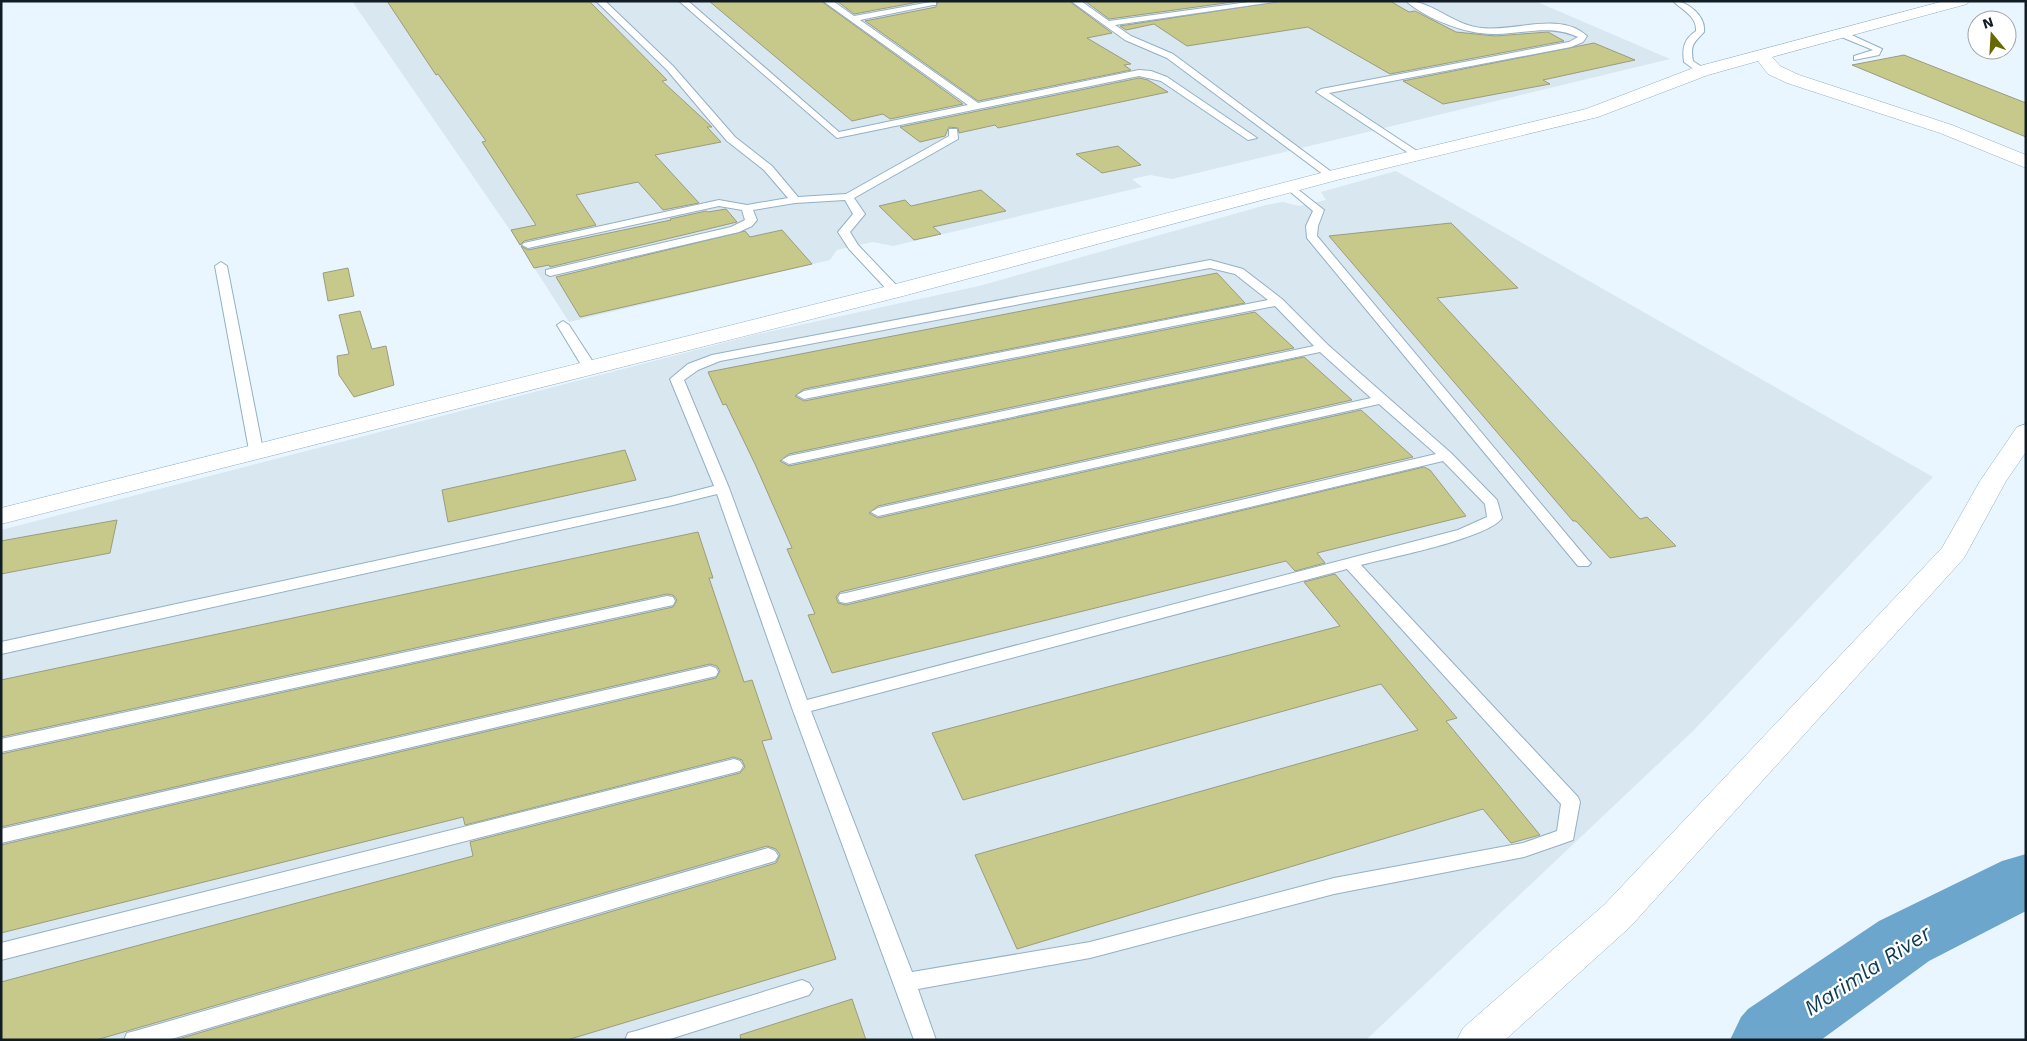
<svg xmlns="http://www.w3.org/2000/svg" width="2027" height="1041" viewBox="0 0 2027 1041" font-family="'Work Sans',sans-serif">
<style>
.built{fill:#d8e7f0}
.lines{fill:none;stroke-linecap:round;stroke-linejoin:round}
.river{fill:#6da6cd;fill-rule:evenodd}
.building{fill:#c7c98a;stroke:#9b9c7d}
.lane-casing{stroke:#93b0c4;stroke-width:2}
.street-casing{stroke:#93b0c4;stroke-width:1}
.lane{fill:#fff;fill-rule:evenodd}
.street{fill:#fff;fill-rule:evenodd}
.labels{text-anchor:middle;stroke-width:4.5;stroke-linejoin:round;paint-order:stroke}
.near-water-label{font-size:22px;font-style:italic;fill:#0e3c57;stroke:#fff}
</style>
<rect width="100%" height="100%" fill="#eaf6ff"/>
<path class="built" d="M352 1H1535L1670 59 1172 179 1150 175 1132 179 1142 187 893 246 873 242 837 250 830 260 569 322 510 230Z
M1396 171 1933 477 1694 730 1366 1040H1V530L754 335 979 286 1266 205 1283 202 1299 206 1326 200 1321 192Z"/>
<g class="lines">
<path class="river" d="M2026 854V911L1929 961 1821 1040H1730L1741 1017 1748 1009 1879 921 2002 861Z"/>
</g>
<path class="building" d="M387 1H589L667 80 662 81 712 127H707L721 142 655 155 699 203 663 210 638 182 576 195 596 225 524 241 520 245 511 230 536 225 482 142 486 141 438 74 436 75Z
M709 1H821L963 104 890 119 883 114 852 121Z
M837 1H924L854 14Z
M938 1H1069L1112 33 1087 38 1131 64 1124 65 1131 70 978 101 865 21 936 7Z
M1085 1H1240L1109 19Z
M1282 1H1390L1409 12 1415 11 1456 32 1495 36 1548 32 1564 41 1390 74 1308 27 1187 46 1154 24 1126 30 1120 26Z
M1594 43 1635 60 1543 80 1550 84 1443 104 1403 81Z
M1904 55 2026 103V137L1852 65Z
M1139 78 1148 80 1168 92 998 128 995 125 959 133 958 128 949 127 945 136 920 142 900 127Z
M1118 146 1141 165 1102 173 1076 154Z
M981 190 1006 211 933 227 941 234 914 240 879 206 905 200 911 206Z
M726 209 737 222 550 267 549 265 534 268 521 246 528 250 671 220 670 219 706 211 708 212Z
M1451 223 1518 288 1437 298 1640 519 1647 517 1676 546 1610 558 1576 521H1573L1329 236Z
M782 230 812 264 580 317 556 277 745 231 750 237Z
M348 268 354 296 328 301 323 273Z
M1217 273 1245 303 804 389 795 396 804 401 1255 312 1294 348 789 454 780 461 789 466 1304 357 1352 400 878 506 869 513 878 518 1361 410 1413 457 840 592 836 597 838 603 846 605 1424 467 1430 470 1466 516 1317 553 1325 563 1295 571 1286 561 832 673 808 615 815 614 787 549 792 548 755 464 726 404 723 405 708 372Z
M360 311 372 349 386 346 394 385 354 397 339 375 337 356 349 354 339 315Z
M625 450 636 480 448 522 442 490Z
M117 520 110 553 1 574V541Z
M698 532 713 578H709L744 682 752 680 772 739 762 741 836 959 567 1040H175L776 863 780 855 776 849 767 846 96 1040H1V982L473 856 470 842 740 773 745 767 742 760 734 757 465 825 463 817 1 933V845L716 678 720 671 717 666 710 664 1 827V754L673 607 677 600 673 595 667 594 1 737V680Z
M1335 574 1457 718 1446 721 1540 835 1511 843 1483 809 1017 949 975 855 1418 730 1381 684 963 800 932 733 1340 626 1304 582Z
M852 999 866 1040H741L740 1035Z"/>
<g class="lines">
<defs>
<path id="lane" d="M596 1H605L673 66 735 137 772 166 798 197 846 194 949 136V129H957L958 139 854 198 865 214 850 232 858 245 899 288 901 291 899 294H891L849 249 838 232 853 214 845 200 795 203 753 210 757 220 752 226 739 232 550 276 546 274V270L731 227 745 220 742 210 719 206 528 248 522 245 524 243 719 200 747 205 788 198 764 170 727 141 667 70Z
M679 1H688L839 132 968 105 823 1H833L854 16 936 1V5H933L860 20 978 103 1139 70 1151 71 1167 77 1257 138 1248 140 1161 81 1139 76 837 138Z
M1071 1H1081L1109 21 1256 1H1280L1115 25 1131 36 1173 54 1337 176 1332 179 1328 178 1167 58 1125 40Z
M1406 1C1433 1 1454 26 1482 28 1514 32 1560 11 1587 36L1583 42 1571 47 1329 93 1420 153V157L1416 158 1316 92 1321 89 1569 42 1578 37C1550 24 1524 34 1495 34 1468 35 1426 19 1406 1Z
M1673 1C1688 1 1706 16 1704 32 1694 43 1690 44 1693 61L1705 69V73H1699L1684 62C1682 48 1684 39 1696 31 1697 16 1682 10 1673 1Z
M1839 32H1845L1882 49 1879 55 1854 60V56L1873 50 1839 36Z
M1291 184 1324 210 1318 226 1317 236 1588 560 1591 563 1588 566H1578L1307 238 1306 226 1313 211 1287 189V185Z
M1210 260 1243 269 1282 299 1328 345 1451 453 1497 500 1502 518C1489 538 1388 558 1361 565L1578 797 1580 802 1573 840 1524 857 1334 894 1090 958 918 989 936 1040H914L792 708 717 494 673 505 1 654V642L671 497 714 486 670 379 688 364 712 355ZM1210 268 1235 274 1268 300 804 391 797 395 804 399 1275 306 1314 346 789 456 782 460 789 464 1320 352 1371 398 878 508 871 512 878 516 1379 404 1436 454 846 593 840 594 838 598 840 602 846 603 1443 461 1485 504 1487 517 1458 530 807 700 729 488 684 380 698 370 720 361ZM1347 569 1561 804 1557 831 1523 843 1334 878 1090 942 912 972 811 711Z
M221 262 227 266 263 450 256 454 249 450 215 266Z
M563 321 569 325 597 368 595 371 590 372 583 368 557 325Z
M667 596 673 597 675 601 673 605 1 752V739Z
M710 666 716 668 718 672 716 676 1 843V829Z
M734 759 740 761 743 766 740 771 1 960V943Z
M768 848 775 851 778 856 775 861 168 1040H124L127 1033 135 1031Z
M802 980 809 983 813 989 809 995 667 1040H625L628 1033 636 1031Z"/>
<path id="street" d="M1944 1H1969L1967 4 1772 57 1780 66 1799 75 1952 125 2026 155V168L1940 133 1787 83 1768 74 1758 61 1708 75 1598 117 1337 180 903 296 1 524V508L888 286 1325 172 1586 109 1696 67Z
M2026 424V452L2006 481 1964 558 1630 927 1505 1040H1457L1463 1028 1604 905 1942 548 1980 481 2017 427Z"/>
</defs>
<use href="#lane" class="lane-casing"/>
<use href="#street" class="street-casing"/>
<use href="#lane" class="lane"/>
<use href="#street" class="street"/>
</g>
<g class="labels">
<g class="near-water-label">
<text transform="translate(1867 970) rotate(-33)" y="8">Marimla River</text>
</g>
</g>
<rect width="2027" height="1041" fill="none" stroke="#111c24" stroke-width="5"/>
<g transform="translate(1992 35) rotate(342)"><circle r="24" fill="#ffffff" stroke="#a0a4a7"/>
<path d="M0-4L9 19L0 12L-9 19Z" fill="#686803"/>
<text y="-8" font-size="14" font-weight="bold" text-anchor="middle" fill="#111c24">N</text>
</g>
</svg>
